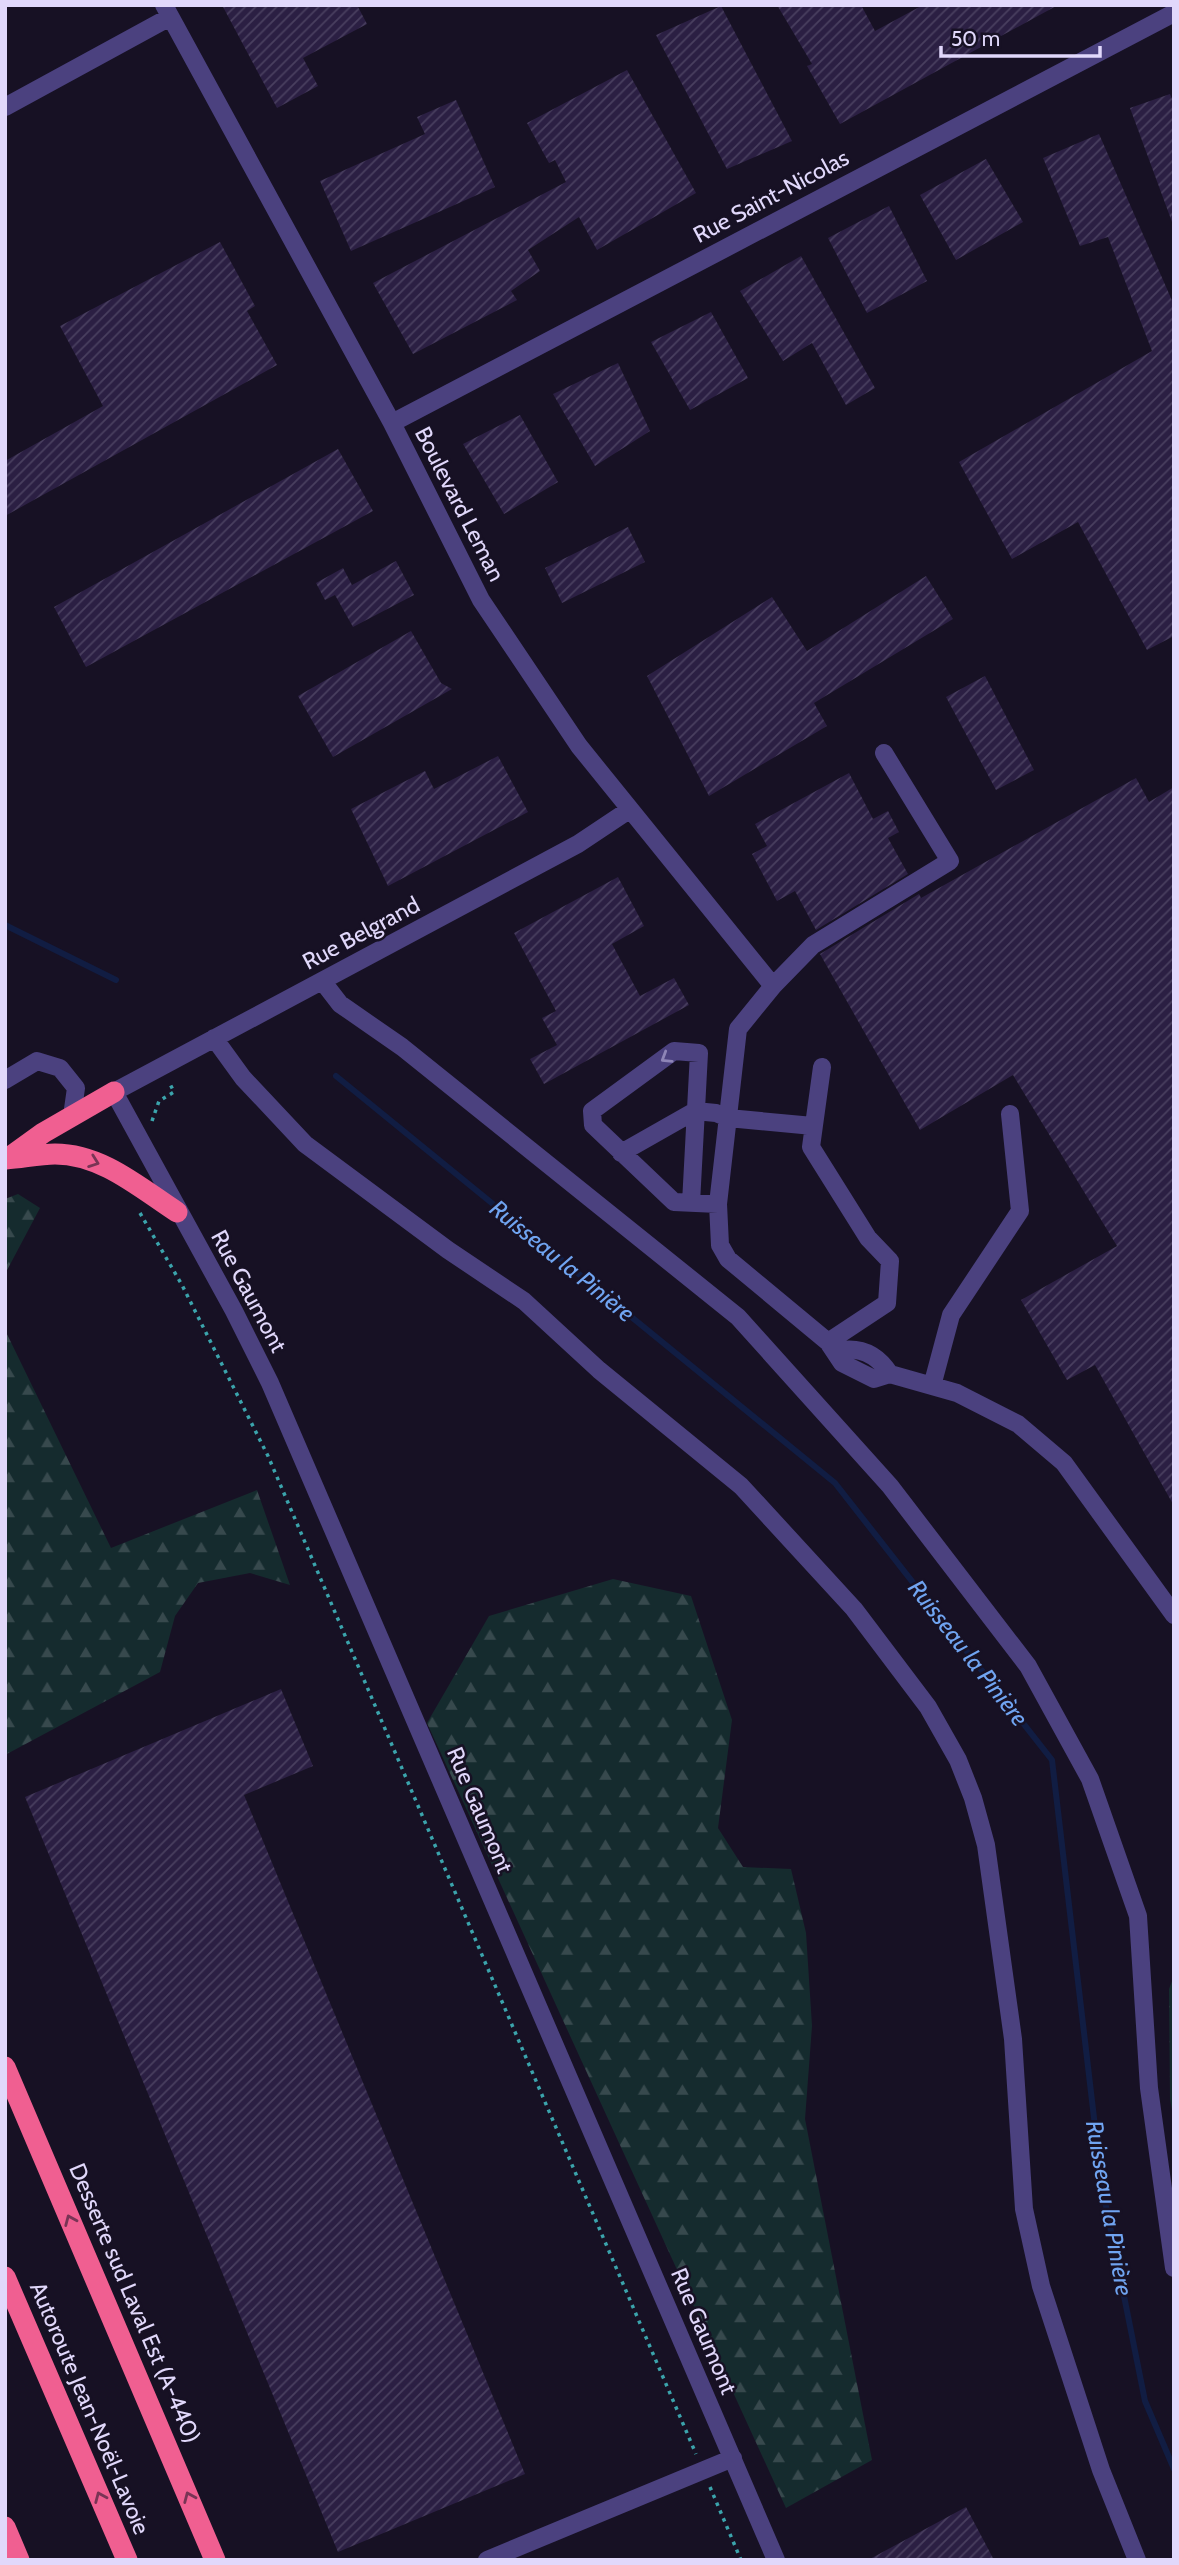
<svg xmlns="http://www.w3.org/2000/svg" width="1179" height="2565" viewBox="0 0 1179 2565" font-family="Cabin,sans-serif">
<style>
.forest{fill:url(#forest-firs)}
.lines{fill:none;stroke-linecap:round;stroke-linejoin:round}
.stream{stroke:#111d43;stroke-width:6}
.building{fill:url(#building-hatch)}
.path{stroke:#3ba4ac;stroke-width:3.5;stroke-dasharray:3.5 5;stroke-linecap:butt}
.minor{stroke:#4b417f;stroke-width:18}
.highway{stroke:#f05f91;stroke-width:21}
.oneway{stroke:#8e85b7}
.oneway2{stroke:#793455}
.labels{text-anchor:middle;stroke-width:5;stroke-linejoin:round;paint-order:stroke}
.street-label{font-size:23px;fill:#e1d8fb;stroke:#171124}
.water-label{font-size:24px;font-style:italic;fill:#70a4f1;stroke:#171124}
</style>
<defs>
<pattern id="forest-firs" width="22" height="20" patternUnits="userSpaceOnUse" patternTransform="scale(1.75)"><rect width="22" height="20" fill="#152b2e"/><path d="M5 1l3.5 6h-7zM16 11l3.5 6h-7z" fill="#37494d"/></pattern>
<pattern id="building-hatch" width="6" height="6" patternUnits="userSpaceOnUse" patternTransform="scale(1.75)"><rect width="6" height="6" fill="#2b1f43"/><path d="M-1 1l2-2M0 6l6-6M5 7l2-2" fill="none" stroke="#493f5f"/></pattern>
</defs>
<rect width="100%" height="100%" fill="#171124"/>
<path class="forest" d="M18 1194 40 1208 5 1274V1199Z
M5 1330 111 1548 257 1490 290 1585 250 1573 198 1583 175 1616 160 1672 5 1755Z
M613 1579 691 1596 732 1720 718 1828 743 1867 791 1869 806 1933 812 2026 805 2119 872 2460 786 2508 427 1723 489 1616Z
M1174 1976V2122L1170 2099 1169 1989Z"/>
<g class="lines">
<path class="stream" d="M5 925 116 980
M336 1076 835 1483 1052 1760 1102 2186 1145 2401 1174 2469"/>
</g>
<path class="building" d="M222 5H357L367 24 303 58 318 86 277 108Z
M777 5H861L875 31 923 5H1058L840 124 807 66 812 64Z
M721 6 792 141 727 169 656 35Z
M627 70 696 193 597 250 579 217 528 250 540 271 511 291 517 300 413 354 373 283 566 182 555 160 549 163 527 123Z
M1170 94 1174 104 1172 222 1130 108Z
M456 100 495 187 351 251 320 181 425 134 417 117Z
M1099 134 1174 305V636L1147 650 1078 522 1012 559 959 462 1152 351 1108 237 1080 246 1043 158Z
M986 159 1023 222 956 260 920 195Z
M889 206 927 281 867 313 828 238Z
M220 242 255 306 247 311 277 365 5 516V461L103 406 60 326Z
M801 256 875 388 846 405 812 343 783 361 740 291Z
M711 312 748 378 690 410 651 342Z
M618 363 650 431 595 466 553 394Z
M520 415 558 482 504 514 463 444Z
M338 449 373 511 86 667 54 607Z
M628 527 645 562 562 603 545 568Z
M396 561 414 595 353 627 335 595 325 600 316 583 343 568 352 585Z
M926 576 953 619 814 703 827 726 709 796 647 676 772 597 807 651Z
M411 631 441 683 452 689 333 757 298 696Z
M985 676 1034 770 996 790 946 697Z
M498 756 528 812 388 886 351 809 425 771 434 789Z
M849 773 873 819 888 811 899 832 888 838 908 874 816 930 795 891 777 901 752 854 767 846 755 824Z
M1136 778 1149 802 1174 787V1506L1095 1365 1067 1380 1021 1300 1117 1246 1013 1075 920 1130 820 954 919 894 921 898Z
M618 877 644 926 612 944 640 996 674 978 689 1005 544 1084 530 1059 557 1045 542 1018 556 1011 514 933Z
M281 1689 313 1766 244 1795 525 2474 338 2552 25 1797Z
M966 2507 994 2560H868Z"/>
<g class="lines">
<path class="path" d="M152 1121 159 1101 174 1092 170 1084
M140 1213 182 1285 268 1456 696 2454
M710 2487 741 2560"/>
<path class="minor" d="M164 5 392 423 481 600 579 746 773 986
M5 107 170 17
M392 423 1174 13
M323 982 340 1004 402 1047 738 1317 890 1486 1028 1666 1090 1779 1138 1916 1149 2088 1174 2268
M214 1038 243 1078 305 1144 448 1250 524 1301 599 1370 741 1486 854 1609 928 1707 958 1760 973 1798 986 1845 1013 2039 1024 2209 1041 2286 1101 2470 1137 2560
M822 1067 811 1147 868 1238 890 1261 887 1303 828 1342 728 1259 720 1245 718 1204 738 1029 773 986 813 945 950 861 884 753
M5 1080 37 1061 60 1068 76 1088 72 1116
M114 1092 234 1311 270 1383 776 2560
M114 1092 578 844 629 810
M621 1153 695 1111 716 1113 728 1118 813 1126
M691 1203 699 1053 674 1051 592 1111 593 1125 674 1202 718 1204
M828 1342 842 1363 874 1379 890 1374C877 1354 859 1346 836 1351
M890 1374 957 1393 1018 1424 1064 1463 1174 1615
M932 1386 951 1315 1020 1211 1010 1114
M487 2560 733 2458"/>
<path class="highway" d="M6 1159C22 1158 39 1154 55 1154 102 1154 140 1188 177 1212
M7 1159 43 1133 114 1092
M5 2067 215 2560
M5 2277 127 2560
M5 2527 19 2560"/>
</g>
<defs><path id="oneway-chevron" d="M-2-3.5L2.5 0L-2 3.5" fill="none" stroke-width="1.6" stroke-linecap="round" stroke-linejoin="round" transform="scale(1.75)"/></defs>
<use class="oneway" href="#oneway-chevron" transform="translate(666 1058) rotate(148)"/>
<g class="oneway2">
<use href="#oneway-chevron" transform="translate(94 1162) rotate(20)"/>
<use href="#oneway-chevron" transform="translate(70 2220) rotate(-113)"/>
<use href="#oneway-chevron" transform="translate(100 2497) rotate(-113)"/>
<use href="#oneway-chevron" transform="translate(189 2497) rotate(-113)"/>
</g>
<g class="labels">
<g class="street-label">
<text transform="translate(771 196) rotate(-28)" y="8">Rue Saint-Nicolas</text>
<text transform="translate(460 504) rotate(63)" y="8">Boulevard Leman</text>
<text transform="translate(361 933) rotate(-28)" y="8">Rue Belgrand</text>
<text transform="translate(249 1291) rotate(62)" y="8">Rue Gaumont</text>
<text transform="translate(480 1810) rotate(67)" y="8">Rue Gaumont</text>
<text transform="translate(135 2303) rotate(67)" y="8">Desserte sud Laval Est (A-440)</text>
<text transform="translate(704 2331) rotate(67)" y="8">Rue Gaumont</text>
<text transform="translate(90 2408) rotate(67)" y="8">Autoroute Jean-Noël-Lavoie</text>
</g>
<g class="water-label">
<text transform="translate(562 1261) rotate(39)" y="8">Ruisseau la Pinière</text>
<text transform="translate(968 1653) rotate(52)" y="8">Ruisseau la Pinière</text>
<text transform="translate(1109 2208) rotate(80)" y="8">Ruisseau la Pinière</text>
</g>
</g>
<rect width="1179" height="2565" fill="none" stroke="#e1d8fb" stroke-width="14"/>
<path d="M941 46v10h159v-10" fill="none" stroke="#e1d8fb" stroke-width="3.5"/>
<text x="951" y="46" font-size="21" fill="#e1d8fb" stroke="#171124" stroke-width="5" paint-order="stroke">50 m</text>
</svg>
